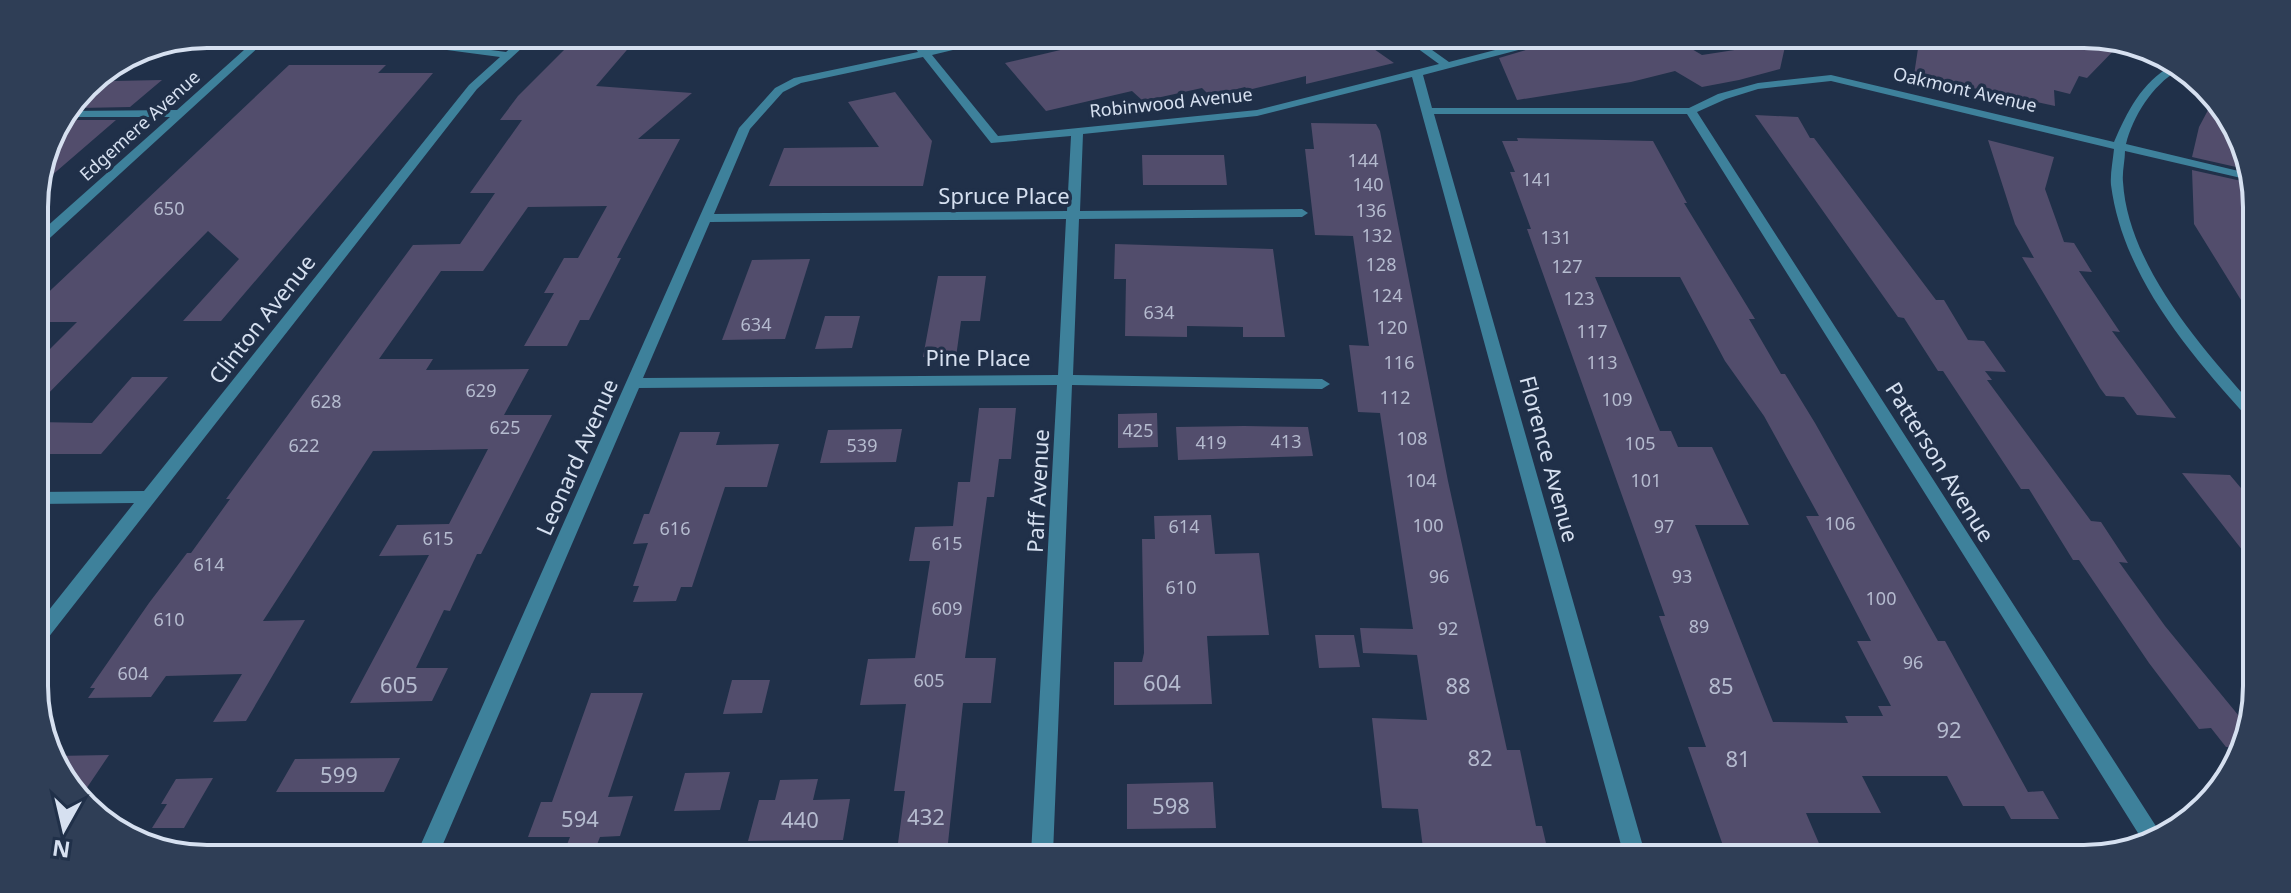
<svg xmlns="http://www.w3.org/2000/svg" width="2291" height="893" viewBox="0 0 2291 893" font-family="'Noto Sans',sans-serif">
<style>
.building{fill:#524d6c;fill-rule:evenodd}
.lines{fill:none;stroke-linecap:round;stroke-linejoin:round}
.street{fill:#3e819b;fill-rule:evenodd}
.labels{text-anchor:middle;stroke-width:7;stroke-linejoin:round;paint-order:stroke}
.far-street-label{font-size:18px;fill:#d6e0f0;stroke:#203049}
.number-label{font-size:18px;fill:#b5bbcf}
.street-label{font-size:22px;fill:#d6e0f0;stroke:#203049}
.near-number-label{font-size:22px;fill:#b5bbcf}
.rim{fill:none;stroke:#d6e0f0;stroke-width:4}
</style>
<rect width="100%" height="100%" fill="#203049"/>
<path class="building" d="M1111 38 1361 40 1394 63 1306 84V76L1248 90 1245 87 1210 96 1202 88 1143 101 1132 91 1046 111 1005 63Z
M573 41 632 44 596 86 692 93 638 139H680L617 258H621L589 320H580L567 346H524L554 293H544L564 258H578L607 206 528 207 483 271H441L379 359H433L426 370 529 369 504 415H552L481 554H477L450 611 444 610 416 668H448L432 701 350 703 429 555 379 556 397 525 449 524 488 449 373 451 263 621 305 620 246 721 213 722 242 674 166 676 151 697 88 698 95 688H90L149 603 187 553H191L230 499H226L413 245 460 244 495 193H470L522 120H500L518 96Z
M1556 41H1678L1702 55 1786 42 1780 69 1739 80 1702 87 1675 71 1631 82 1517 100 1499 58Z
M1919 42 2077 43H2121L2087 78 2079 76 2070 94 2054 90 2055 106 1914 75Z
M289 65H386L378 73H433L221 321H183L239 259 208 231 36 406 35 364 77 322H35V305Z
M162 80 130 107 80 108 113 81Z
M895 92 932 141 923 186H769L784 148 879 147 848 102Z
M2215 97 2221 101 2244 157 2245 169 2192 157 2199 127Z
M1755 115 1798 117 1810 138H1814L1936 300H1944L1968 340 1984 341 2006 372 1985 371 1992 380H1987L2091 521 2101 522 2128 563 2119 562 2165 626 2248 727 2244 746 2226 747 2211 728 2199 729 2149 663 2079 560H2073L2029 489H2021L1943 371H1938L1904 318 1898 317Z
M66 120H116L36 189 51 132Z
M1311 123 1376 124 1380 131 1448 481 1507 750H1520L1536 826H1542L1549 856H1424L1418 809 1382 808 1372 718 1427 720 1417 655 1363 653 1360 628 1413 629 1380 413 1358 412 1349 345 1369 346 1353 236 1315 235 1305 149H1314Z
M1517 138 1653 141 1687 203H1684L1755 319H1749L1781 374H1785L1815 423 1938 641H1945L2028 792 2043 791 2059 819H2011L2004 806H1963L1947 776H1862L1881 813H1806L1824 855 1726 854 1688 747H1706L1659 616H1665L1527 229H1531L1510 172H1515L1502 141H1518ZM1595 277H1680L1725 361 1764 416 1819 516H1806L1871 641H1857L1891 706H1878L1883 716H1845L1848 723 1773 722 1695 525H1749L1712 447H1678L1671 431H1660Z
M1988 140 2054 157 2045 189 2064 242 2074 243 2092 272 2079 271 2120 332 2112 331 2176 418 2137 415 2124 397 2106 396 2100 388 2022 257 2034 258 2015 224Z
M1142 155H1224L1227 185H1143Z
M2192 170 2246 182 2255 245 2254 321 2194 224Z
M1115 244 1273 249 1285 337H1243V327L1187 326V337L1125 336 1126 279H1114Z
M810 259 785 339 722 340 752 260Z
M938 276H986L980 321H961L956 357H923Z
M825 316H860L852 348 815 349Z
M132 377H168L101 454H36V422L92 423Z
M979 408H1016L1011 459H999L994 497H987L965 658H996L991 703H963L948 843H898L905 791H894L906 704 860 705 868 659 915 658 930 561H909L915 527 953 526 958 482H970Z
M1157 413 1158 447 1118 448V414Z
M1244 426 1308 427 1313 456 1178 460 1176 427Z
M902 429 896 462 820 463 828 430Z
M680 432H720L716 445 779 444 767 487H725L692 587H681L676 601 633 602 639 586H633L648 543 633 544 644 514H649Z
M2182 473 2230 475 2251 500 2250 560Z
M1211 515 1215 554 1259 553 1269 635 1207 636 1212 704 1114 705V662H1142L1144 653 1142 539H1155L1154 516Z
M1315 635H1354L1360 667 1319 668Z
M732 680H770L762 713 723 714Z
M591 693H643L608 797 633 796 620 836 600 837 596 847H566L570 837H528L541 802H552Z
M109 755 78 801 77 800 55 756Z
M400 758 384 792H276L295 759Z
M730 772 720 810 674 811 685 773Z
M213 778 184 828H152L167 804H161L176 779Z
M818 779 813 800 850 799 843 840 748 841 759 800H775L780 780Z
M1213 782 1216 828 1127 829V784Z"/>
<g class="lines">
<path class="street" d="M262 34H273L40 247 35 248V237L170 117H63L67 111 177 110Z
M351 35H378L506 52 524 36H535L477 89 44 643 37 645V625L134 503 36 504V492L144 491 469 85 500 57 356 38Z
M907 37H918L928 50 984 38H1003L932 55 998 136 1257 110 1439 64 1406 40H1418L1449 62 1534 40 1553 41 1423 75 1432 108H1689L1718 94 1758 83 1831 75 2114 142C2127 112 2142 82 2171 66L2178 70C2152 86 2133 116 2126 144L2251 174 2254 181 2125 151C2125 161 2122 172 2123 182 2128 264 2200 346 2252 404V418L2247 417C2188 351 2123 276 2111 185 2110 174 2113 160 2114 149L1831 81 1758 89 1726 99 1697 112 2161 834 2143 841 1687 114H1434L1646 857 1624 856 1412 77 1257 116 1083 134 1080 211 1302 209 1308 213 1302 217 1079 219 1073 375 1322 379 1330 384 1322 389 1072 385 1053 854H1031L1057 385 639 388 440 851H418L739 128 775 88 794 78 918 52ZM923 57 991 143 1071 136 1067 211 714 214 750 129 783 92 801 83ZM1066 219 1058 375 643 378 710 222Z"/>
</g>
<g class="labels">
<g class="far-street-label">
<text transform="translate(1965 90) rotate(13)" y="6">Oakmont Avenue</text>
<text transform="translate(1171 103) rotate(-6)" y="6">Robinwood Avenue</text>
<text transform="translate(140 126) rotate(-42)" y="6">Edgemere Avenue</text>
</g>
<g class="number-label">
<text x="1363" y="167">144</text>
<text x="1537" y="186">141</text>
<text x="1368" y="191">140</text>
<text x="169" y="215">650</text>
<text x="1371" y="217">136</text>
<text x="1377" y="242">132</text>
<text x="1556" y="244">131</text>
<text x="1381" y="271">128</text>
<text x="1567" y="273">127</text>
<text x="1387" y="302">124</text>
<text x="1579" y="305">123</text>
<text x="1159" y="319">634</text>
<text x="756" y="331">634</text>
<text x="1392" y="334">120</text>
<text x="1592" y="338">117</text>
<text x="1399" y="369">116</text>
<text x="1602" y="369">113</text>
<text x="481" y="397">629</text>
<text x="1395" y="404">112</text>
<text x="1617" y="406">109</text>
<text x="326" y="408">628</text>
<text x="505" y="434">625</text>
<text x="1138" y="437">425</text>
<text x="1412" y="445">108</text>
<text x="1286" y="448">413</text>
<text x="1211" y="449">419</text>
<text x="1640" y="450">105</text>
<text x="304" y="452">622</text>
<text x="862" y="452">539</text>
<text x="1421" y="487">104</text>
<text x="1646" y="487">101</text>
<text x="1840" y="530">106</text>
<text x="1428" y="532">100</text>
<text x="1184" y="533">614</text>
<text x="1664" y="533">97</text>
<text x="675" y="535">616</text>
<text x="438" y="545">615</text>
<text x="947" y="550">615</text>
<text x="209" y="571">614</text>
<text x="1439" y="583">96</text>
<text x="1682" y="583">93</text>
<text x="1181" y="594">610</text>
<text x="1881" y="605">100</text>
<text x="947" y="615">609</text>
<text x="169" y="626">610</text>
<text x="1699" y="633">89</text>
<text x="1448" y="635">92</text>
<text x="1913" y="669">96</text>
<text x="133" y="680">604</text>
<text x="929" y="687">605</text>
</g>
<g class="street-label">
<text x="1004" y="204">Spruce Place</text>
<text transform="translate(262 319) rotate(-52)" y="8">Clinton Avenue</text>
<text x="978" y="366">Pine Place</text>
<text transform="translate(577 457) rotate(-66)" y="8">Leonard Avenue</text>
<text transform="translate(1549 459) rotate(75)" y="8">Florence Avenue</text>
<text transform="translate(1940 462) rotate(58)" y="8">Patterson Avenue</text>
<text transform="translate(1038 491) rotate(-87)" y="8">Paff Avenue</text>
</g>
<g class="near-number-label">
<text x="1162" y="691">604</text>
<text x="399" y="693">605</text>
<text x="1458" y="694">88</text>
<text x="1721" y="694">85</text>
<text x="1949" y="738">92</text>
<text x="1480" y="766">82</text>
<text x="1738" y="767">81</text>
<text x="339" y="783">599</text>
<text x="1171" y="814">598</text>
<text x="926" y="825">432</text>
<text x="580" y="827">594</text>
<text x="800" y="828">440</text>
</g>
</g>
<path d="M0 0H2291V893H0ZM207 48H2084A159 159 0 0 1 2243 207V686A159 159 0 0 1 2084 845H207A159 159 0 0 1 48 686V207A159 159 0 0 1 207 48Z" fill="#2f3e56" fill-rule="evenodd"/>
<path class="rim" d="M207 48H2084A159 159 0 0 1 2243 207V686A159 159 0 0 1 2084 845H207A159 159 0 0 1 48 686V207A159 159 0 0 1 207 48Z"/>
<g transform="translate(64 829) rotate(188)" stroke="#203049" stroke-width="6" paint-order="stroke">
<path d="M0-6L14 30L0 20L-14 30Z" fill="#d6e0f0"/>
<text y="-12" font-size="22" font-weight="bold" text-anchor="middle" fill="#d6e0f0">N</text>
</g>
</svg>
